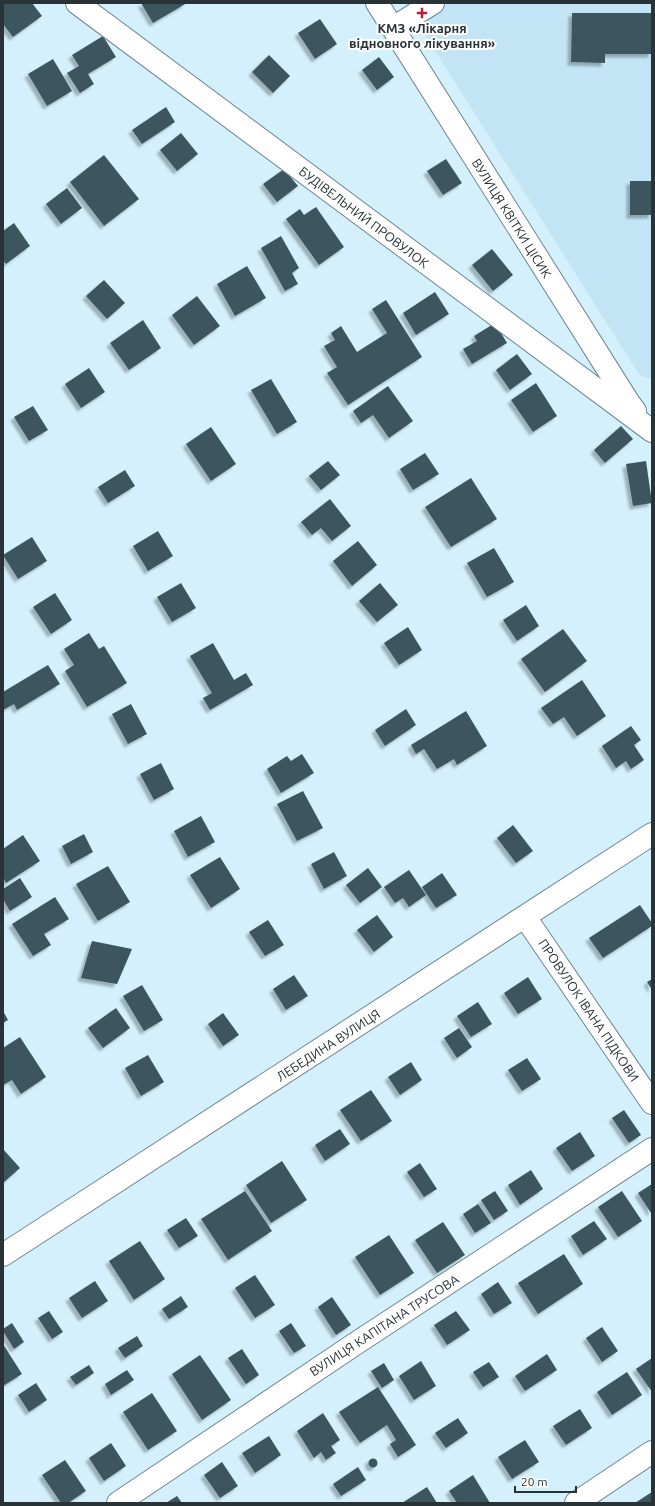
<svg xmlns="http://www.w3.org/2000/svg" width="655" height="1506" viewBox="0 0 655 1506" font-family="Ubuntu,sans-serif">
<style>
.built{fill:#c2e4f4}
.building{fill:#3d555f;filter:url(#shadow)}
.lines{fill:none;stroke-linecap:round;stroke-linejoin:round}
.minor-casing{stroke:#6e8792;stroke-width:24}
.minor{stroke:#fff;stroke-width:22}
.poi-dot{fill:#b3213e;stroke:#fff;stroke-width:1.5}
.labels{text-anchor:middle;stroke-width:4;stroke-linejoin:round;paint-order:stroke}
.poi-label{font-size:13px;font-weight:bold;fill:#283237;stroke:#fff}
.street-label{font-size:13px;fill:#283237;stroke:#fff}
</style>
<defs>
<filter id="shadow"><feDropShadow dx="-3.5" dy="3.5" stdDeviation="1" flood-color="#0004"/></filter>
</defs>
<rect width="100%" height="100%" fill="#d4f0fc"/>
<path class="built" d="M405 3H652V379L640 376Z"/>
<path class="building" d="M3 3H32L42 16 13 37 3 24Z
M141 3H187L153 23Z
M572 13H652V54H605V63L571 62Z
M320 19 337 44 315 59 298 33Z
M103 36 116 57 88 74 94 84 80 93 67 73 79 66 72 55Z
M269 55 290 76 273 93 252 72Z
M379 57 394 77 377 90 362 70Z
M53 59 72 91 47 106 28 74Z
M166 107 175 122 142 144 132 130Z
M181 133 198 154 177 171 160 150Z
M104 155 139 199 104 226 70 182Z
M446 159 462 183 443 195 427 171Z
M284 169 298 186 277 202 263 184Z
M630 181H652V215H630Z
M67 188 82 208 61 224 46 204Z
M316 207 344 247 319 265 286 219 300 209 304 215Z
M14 223 30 246 6 264 3 260V231Z
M281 236 299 268 292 273 298 284 285 291 261 248Z
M492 249 513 275 493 291 472 265Z
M247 266 266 298 235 316 217 284Z
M104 280 125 303 107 319 86 296Z
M435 292 449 314 416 335 403 313Z
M197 296 220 326 194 345 172 315Z
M386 300 422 357 348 405 327 373 337 367 324 346 335 340 331 333 341 326 357 352 387 333 372 309Z
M143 320 161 348 129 370 110 343Z
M495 323 507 343 472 364 463 349 477 341 474 336Z
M517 354 532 374 510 390 496 370Z
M89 368 105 392 81 408 65 384Z
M271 379 297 422 277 434 251 390Z
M536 383 557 416 533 432 511 400Z
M388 386 413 421 389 438 373 415 361 423 353 411Z
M33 406 48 430 29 441 14 417Z
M621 426 633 439 605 463 594 450Z
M211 427 236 464 211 481 186 444Z
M425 453 439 474 413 490 400 469Z
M328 461 340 475 321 490 309 476Z
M646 461 652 503 633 506 626 464Z
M125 470 135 486 108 503 98 487Z
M471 478 497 519 451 547 425 507Z
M330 499 351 526 332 541 321 528 312 535 301 522Z
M158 531 173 556 148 571 133 546Z
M32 537 47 561 18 579 3 555Z
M358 541 377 565 352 586 333 561Z
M494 548 514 582 487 597 467 563Z
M181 583 196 608 172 622 157 597Z
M380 583 398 605 377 622 359 601Z
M55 593 72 620 51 634 33 607Z
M526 605 539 626 517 641 503 620Z
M408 627 422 650 399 665 384 643Z
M563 629 587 661 545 692 521 659Z
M89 633 99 649 104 646 127 683 87 707 65 671 74 665 64 649Z
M213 643 234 680 246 673 253 685 210 710 203 698 212 693 190 656Z
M48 665 60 684 17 710 14 704 3 710V692Z
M582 680 606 716 577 736 564 717 553 724 541 708Z
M131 704 147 734 128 744 112 714Z
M406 709 416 725 385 746 375 730Z
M466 711 487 746 457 765 454 759 437 769 424 749 416 754 411 745Z
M631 726 641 740 634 745 644 760 631 769 626 761 616 768 602 746Z
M302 754 314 773 281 793 267 769 287 756 291 761Z
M161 763 174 789 154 800 140 774Z
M303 791 323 828 297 841 277 804Z
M201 816 215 842 188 857 174 831Z
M513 825 533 851 516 863 497 838Z
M84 834 93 852 71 864 62 846Z
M23 835 40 861 6 883 3 877V849Z
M334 852 347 876 324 889 311 864Z
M220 857 240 889 211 908 190 875Z
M108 866 130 902 98 921 76 884Z
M368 868 382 887 360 903 346 885Z
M409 870 426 895 409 907 403 898 395 903 384 887Z
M442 873 457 895 436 908 422 887Z
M20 878 32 897 10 911 3 899V889Z
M55 897 69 919 44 934 51 945 33 956 12 924Z
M640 905 652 923V926L603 958 589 938Z
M377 915 393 937 374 952 357 930Z
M268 920 284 945 265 956 249 932Z
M92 941 132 949 117 984 81 978Z
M294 975 308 996 286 1010 273 989Z
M528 977 542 999 518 1014 504 993Z
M652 979V990L647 982Z
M142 985 163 1020 144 1031 123 996Z
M478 1002 492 1024 471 1037 457 1016Z
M116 1008 130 1028 103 1048 88 1028Z
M3 1011 8 1020 3 1023Z
M223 1013 239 1035 223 1046 208 1024Z
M459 1028 472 1047 457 1058 444 1038Z
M20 1037 46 1077 21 1094 12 1080 3 1085V1048Z
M148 1055 164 1082 141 1096 125 1068Z
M527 1058 541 1079 522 1091 508 1070Z
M411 1062 422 1080 400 1095 388 1077Z
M371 1090 392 1121 361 1141 340 1110Z
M624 1110 641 1135 629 1143 612 1118Z
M340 1129 350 1144 325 1161 315 1145Z
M580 1132 595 1156 572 1171 556 1148Z
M3 1149 20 1168 3 1183Z
M282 1161 307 1200 271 1223 246 1185Z
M420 1163 437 1189 424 1197 407 1172Z
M531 1170 543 1189 520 1205 508 1185Z
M652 1184V1212L651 1213 638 1193Z
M245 1191 272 1231 228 1260 201 1219Z
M495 1191 508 1211 494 1220 481 1200Z
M622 1191 642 1221 618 1237 598 1207Z
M478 1204 491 1223 475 1233 463 1214Z
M186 1218 198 1236 179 1248 167 1230Z
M594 1221 607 1239 583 1255 571 1236Z
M443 1222 465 1255 437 1273 415 1240Z
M389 1235 414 1273 380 1295 355 1257Z
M140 1241 165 1279 134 1300 109 1261Z
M564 1254 583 1284 538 1314 518 1283Z
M255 1275 275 1305 255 1318 235 1288Z
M95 1281 108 1301 82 1318 69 1298Z
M498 1282 512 1303 494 1314 481 1294Z
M181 1296 188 1307 169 1319 162 1309Z
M332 1297 351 1325 336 1335 318 1307Z
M49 1311 63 1332 52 1339 38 1318Z
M456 1311 470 1330 447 1345 434 1325Z
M12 1323 24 1342 14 1349 3 1331V1329Z
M291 1323 306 1346 294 1353 279 1331Z
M602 1327 618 1351 602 1362 586 1338Z
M137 1336 143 1346 125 1358 118 1348Z
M3 1344 22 1374 3 1386Z
M242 1349 259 1375 246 1384 228 1358Z
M547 1354 557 1370 525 1391 515 1376Z
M200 1355 231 1400 202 1420 172 1374Z
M652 1358V1392L636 1369Z
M421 1361 436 1386 414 1400 399 1376Z
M489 1362 499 1377 483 1387 473 1372Z
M384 1363 394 1380 382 1388 371 1371Z
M89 1365 94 1373 76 1385 70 1377Z
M127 1370 134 1380 111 1395 105 1384Z
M627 1372 642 1395 612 1415 597 1392Z
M36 1383 47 1400 29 1412 18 1395Z
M378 1387 416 1445 398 1457 390 1444 396 1440 387 1425 360 1443 339 1412Z
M152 1393 177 1431 148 1450 123 1412Z
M580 1409 592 1428 566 1445 553 1426Z
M323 1413 340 1440 331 1446 336 1453 326 1460 321 1452 314 1458 297 1431Z
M458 1418 468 1433 446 1448 435 1433Z
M269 1436 281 1455 255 1473 242 1453Z
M525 1440 539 1462 512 1479 498 1457Z
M111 1443 126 1466 104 1481 89 1458Z
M368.5 1463a4.5 4.5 0 1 1 9 0a4.5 4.5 0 1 1-9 0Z
M65 1460 86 1491 68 1503H61L42 1475Z
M222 1462 238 1486 220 1498 204 1475Z
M358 1467 366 1480 341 1496 333 1484Z
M473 1475 490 1503H457L449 1491Z
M427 1487 437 1503H402Z
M652 1492V1503H635Z
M177 1496 182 1503H166Z"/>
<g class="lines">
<defs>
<path id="minor" d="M77 3 652 431
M377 3 629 403 635 411
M393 28 433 3
M525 917 652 1103
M3 1255 652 834
M118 1503 355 1344 652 1149
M576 1503 652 1452"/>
</defs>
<use href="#minor" class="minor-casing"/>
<use href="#minor" class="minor"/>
</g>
<path class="poi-dot" d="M420 7h4v4h4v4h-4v4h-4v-4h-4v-4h4z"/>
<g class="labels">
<g class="poi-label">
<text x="422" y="33">КМЗ «Лікарня<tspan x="422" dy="15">відновного лікування»</tspan></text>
</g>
<g class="street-label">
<text transform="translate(364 217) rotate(37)" y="5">БУДІВЕЛЬНИЙ ПРОВУЛОК</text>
<text transform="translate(512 218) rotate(58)" y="5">ВУЛИЦЯ КВІТКИ ЦІСИК</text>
<text transform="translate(589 1010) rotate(56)" y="5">ПРОВУЛОК ІВАНА ПІДКОВИ</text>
<text transform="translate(328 1045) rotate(-33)" y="5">ЛЕБЕДИНА ВУЛИЦЯ</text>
<text transform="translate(384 1325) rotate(-33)" y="5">ВУЛИЦЯ КАПІТАНА ТРУСОВА</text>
</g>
</g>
<rect width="655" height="1506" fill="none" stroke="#283237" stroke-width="8"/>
<path d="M515 1486v6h61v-6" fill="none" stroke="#283237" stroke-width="2"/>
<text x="521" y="1486" font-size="12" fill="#283237" stroke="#ffffff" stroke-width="3" paint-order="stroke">20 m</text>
</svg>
